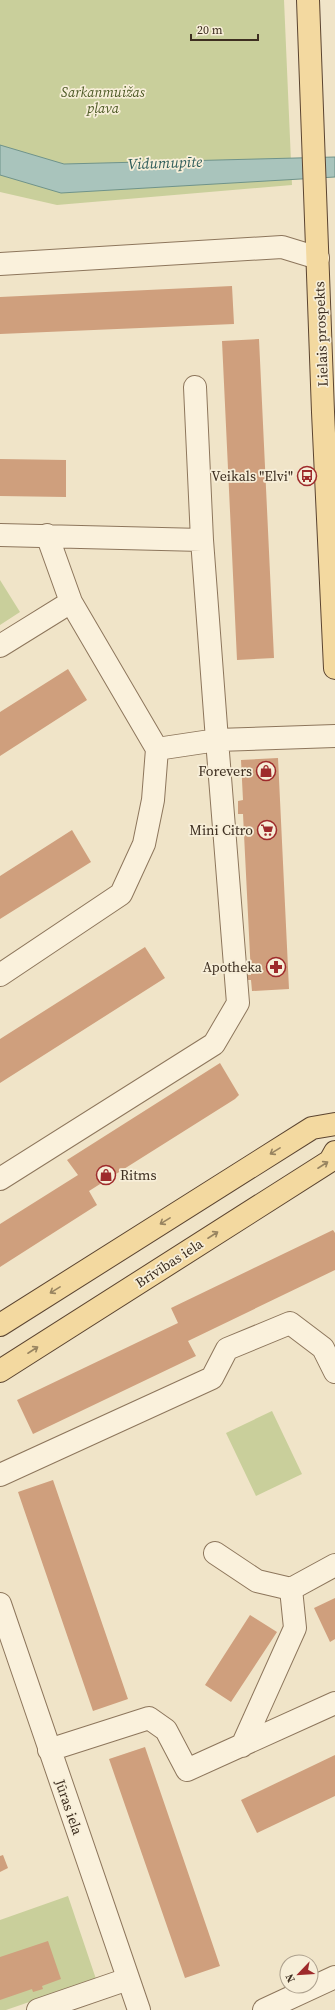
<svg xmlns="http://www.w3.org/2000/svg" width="335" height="2010" viewBox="0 0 335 2010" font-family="'Source Serif 4',serif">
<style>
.green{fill:#c9cf9b}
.water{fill:#a9c4bc;stroke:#6f938a}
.building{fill:#cf9f7d}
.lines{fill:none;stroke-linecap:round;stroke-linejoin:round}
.minor-casing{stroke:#8d765c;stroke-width:24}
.major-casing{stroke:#5b4430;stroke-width:24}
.minor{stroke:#faf1dc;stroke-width:22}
.major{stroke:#f3d9a0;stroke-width:22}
.oneway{stroke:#988460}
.labels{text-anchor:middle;stroke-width:3.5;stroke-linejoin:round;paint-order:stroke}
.park-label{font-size:14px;font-style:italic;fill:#4d5a26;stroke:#f7eed8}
.street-label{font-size:14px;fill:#3d2e20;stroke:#f7eed8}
.poi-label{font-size:14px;fill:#3d2e20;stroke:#f7eed8;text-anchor:end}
.water-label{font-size:15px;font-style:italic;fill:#2f5d5a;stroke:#f7eed8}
</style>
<rect width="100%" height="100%" fill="#f0e4c8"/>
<path class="green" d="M0 0H284L292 185 57 205 0 192Z
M0 580 20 612 0 625Z
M272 1411 302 1474 256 1496 226 1433Z
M68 1896 96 1979 6 2010H0V1920Z"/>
<path class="water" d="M0 145 64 164 335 157V177L61 193 0 175Z"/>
<path class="building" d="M232 286 234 324 0 334V297Z
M259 339 274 658 237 660 222 341Z
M0 459 66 460V497L0 496Z
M68 669 87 700 0 756V712Z
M278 758 289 989 252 991 251 980H246V975H251L243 814H238V801L243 800 241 760Z
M72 830 91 862 0 919V876Z
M145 947 165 978 0 1083V1039Z
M220 1063 239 1095 235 1099 89 1191 97 1205 0 1267V1224L78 1175 67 1160Z
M333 1230 335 1233V1270L188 1341 196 1356 33 1434 17 1400 178 1323 171 1308Z
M53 1480 128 1699 93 1711 18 1492Z
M335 1598V1639L330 1642 314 1608Z
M250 1615 277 1632 231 1702 205 1685Z
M145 1747 220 1966 185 1978 109 1759Z
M335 1755V1796L257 1833 241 1800Z
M3 1855 8 1868 0 1872V1856Z
M48 1941 61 1979 42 1986 43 1989 33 1992 32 1989 0 2000V1957Z"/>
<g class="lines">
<defs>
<path id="minor" d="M0 264 282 247 318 258
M195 387 202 540
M0 535 202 540 217 740 157 749 153 800 144 844 121 894 0 975
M47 535 71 602 157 749
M0 646 71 602
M0 1179 214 1044 238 1003 217 740 335 736
M0 1475 212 1378 227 1349 290 1323 323 1348 335 1372
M215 1553 257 1581 291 1589
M0 1604 139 2010
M242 1746 295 1628 291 1589 335 1565
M49 1750 149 1718 166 1730 187 1770 335 1703
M38 2010 128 1979
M264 2010 335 1977"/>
<path id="major" d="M308 0 323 412 335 668
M0 1325 312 1128 335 1124
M0 1371 330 1161 335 1152"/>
</defs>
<use href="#minor" class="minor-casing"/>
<use href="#major" class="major-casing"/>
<use href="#minor" class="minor"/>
<use href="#major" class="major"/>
</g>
<defs><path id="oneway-shaft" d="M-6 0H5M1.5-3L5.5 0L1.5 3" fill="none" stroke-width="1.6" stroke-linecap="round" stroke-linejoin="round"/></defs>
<g class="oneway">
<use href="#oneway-shaft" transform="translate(275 1151) rotate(148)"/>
<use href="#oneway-shaft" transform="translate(323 1165) rotate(-33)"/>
<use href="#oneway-shaft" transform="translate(165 1221) rotate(148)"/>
<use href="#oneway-shaft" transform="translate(213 1235) rotate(-33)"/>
<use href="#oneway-shaft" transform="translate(55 1290) rotate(148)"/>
<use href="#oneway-shaft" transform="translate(33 1350) rotate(-33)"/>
</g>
<defs>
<symbol id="bus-ring" viewBox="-11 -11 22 22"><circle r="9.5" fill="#f7eed8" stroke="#9e2a2b" stroke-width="1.5"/><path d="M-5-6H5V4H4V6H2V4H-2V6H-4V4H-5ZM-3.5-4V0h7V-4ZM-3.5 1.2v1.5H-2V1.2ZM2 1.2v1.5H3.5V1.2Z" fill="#9e2a2b"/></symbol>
<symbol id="shop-ring" viewBox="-11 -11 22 22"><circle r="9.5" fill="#f7eed8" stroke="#9e2a2b" stroke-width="1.5"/><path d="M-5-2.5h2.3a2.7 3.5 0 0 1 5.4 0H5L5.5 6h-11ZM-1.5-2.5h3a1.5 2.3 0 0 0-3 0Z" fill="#9e2a2b"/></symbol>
<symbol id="supermarket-ring" viewBox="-11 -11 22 22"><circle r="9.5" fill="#f7eed8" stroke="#9e2a2b" stroke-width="1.5"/><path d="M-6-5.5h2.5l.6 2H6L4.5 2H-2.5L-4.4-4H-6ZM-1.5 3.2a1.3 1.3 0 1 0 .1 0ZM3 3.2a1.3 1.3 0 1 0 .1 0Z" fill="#9e2a2b"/></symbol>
<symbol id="pharmacy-ring" viewBox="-11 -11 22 22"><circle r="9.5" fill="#f7eed8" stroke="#9e2a2b" stroke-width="1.5"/><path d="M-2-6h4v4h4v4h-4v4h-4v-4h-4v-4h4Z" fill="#9e2a2b"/></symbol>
</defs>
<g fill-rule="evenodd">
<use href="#bus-ring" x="296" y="465" width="22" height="22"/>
<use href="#shop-ring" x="255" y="760" width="22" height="22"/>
<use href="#supermarket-ring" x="256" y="819" width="22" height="22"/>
<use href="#pharmacy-ring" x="265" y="956" width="22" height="22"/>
<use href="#shop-ring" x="95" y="1164" width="22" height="22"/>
</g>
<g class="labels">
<g class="park-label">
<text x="103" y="97">Sarkanmuižas<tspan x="103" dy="16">pļava</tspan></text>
</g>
<g class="street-label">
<text transform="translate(321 334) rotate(-92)" y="5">Lielais prospekts</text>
<text transform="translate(169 1263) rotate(-33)" y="5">Brīvības iela</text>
<text transform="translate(69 1807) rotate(71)" y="5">Jūras iela</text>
</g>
<g class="poi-label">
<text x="293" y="481">Veikals "Elvi"</text>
<text x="252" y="776">Forevers</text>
<text x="253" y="835">Mini Citro</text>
<text x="262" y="972">Apotheka</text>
<text x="120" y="1180" text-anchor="start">Ritms</text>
</g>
<g class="water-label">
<text transform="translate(165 163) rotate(-2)" y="5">Vidumupīte</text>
</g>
</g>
<g transform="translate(299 1974) rotate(245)"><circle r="19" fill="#f7eed8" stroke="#ada18e"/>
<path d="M0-3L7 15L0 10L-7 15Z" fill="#9e2a2b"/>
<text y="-6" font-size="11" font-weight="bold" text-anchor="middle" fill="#3d2e20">N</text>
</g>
<path d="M191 34v6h67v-6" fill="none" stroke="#3d2e20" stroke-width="2"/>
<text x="197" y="34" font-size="12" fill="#3d2e20" stroke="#f7eed8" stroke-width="3" paint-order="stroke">20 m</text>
</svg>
